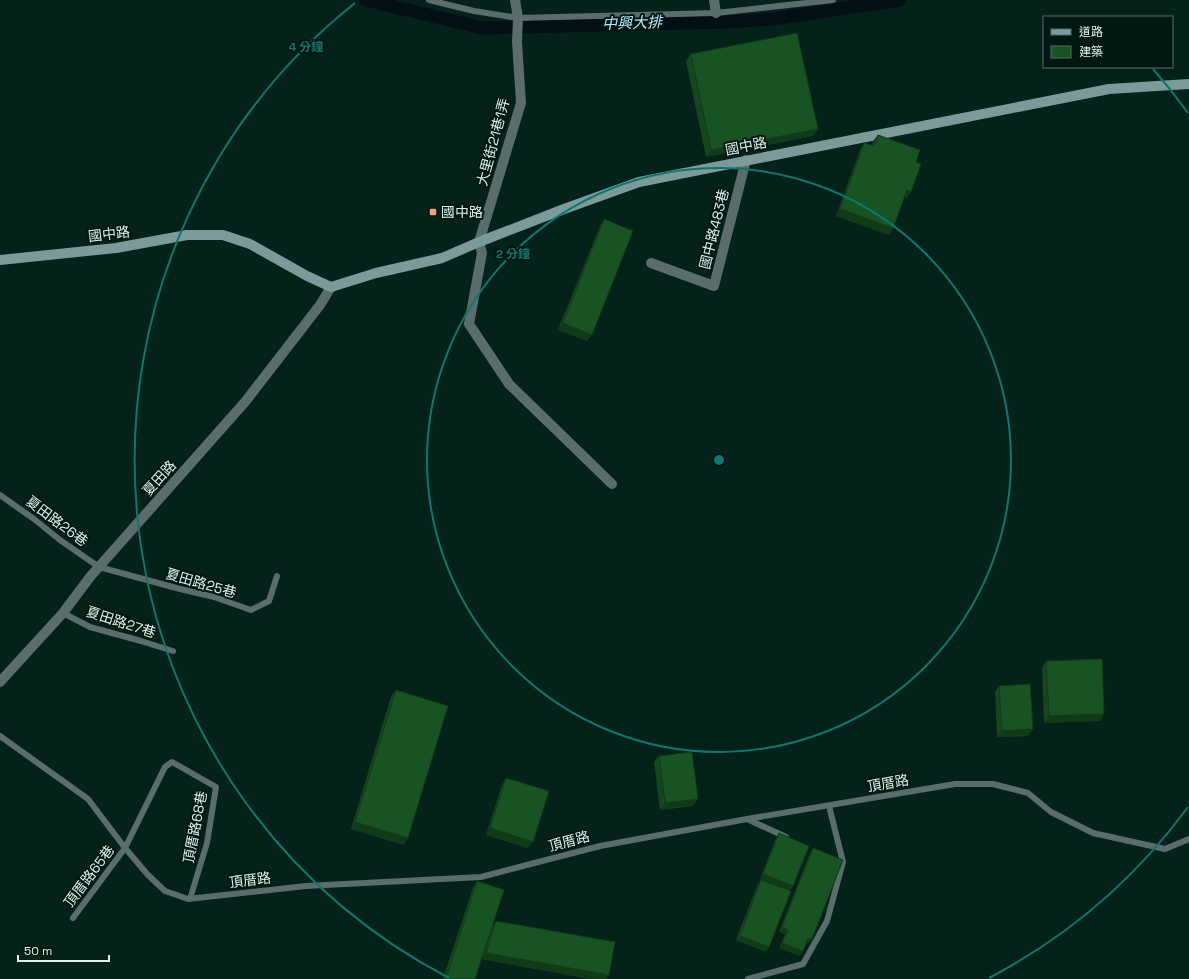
<svg xmlns="http://www.w3.org/2000/svg" width="1189" height="979" viewBox="0 0 1189 979" font-family="'Space Grotesk','Noto Sans TC',sans-serif">
<style>
.lines{fill:none;stroke-linecap:round;stroke-linejoin:round}
.canal{stroke:#020f15;stroke-width:13}
.lane{stroke:#5a6c6c;stroke-width:6}
.street{stroke:#5a6c6c;stroke-width:10}
.secondary{stroke:#7d9a9b;stroke-width:10}
.wall{fill:#15471f}
.shaded-wall{fill:#113a19}
.building{fill:#185324;stroke:#113a19}
.ring{fill:none;stroke:#0f766e;stroke-width:2}
.poi-dot{fill:#f2a07f;stroke:#001811;stroke-width:1.5}
.labels{text-anchor:middle;stroke-width:4;stroke-linejoin:round;paint-order:stroke}
.street-label{font-size:14px;fill:#dcf1ea;stroke:#001811}
.poi-label{font-size:14px;fill:#dcf1ea;stroke:#001811;text-anchor:start}
.water-label{font-size:15px;font-style:italic;fill:#b2e6fc;stroke:#001811}
.centre{fill:#0f766e;stroke:#001811;stroke-width:2}
.ring-label{font-size:12px;text-anchor:middle;font-weight:bold;fill:#0f766e;stroke:#001811;stroke-width:4;stroke-linejoin:round;paint-order:stroke}
</style>
<rect width="100%" height="100%" fill="#04211a"/>
<g class="lines">
<path class="canal" d="M366 0 482 28 726 22 772 19 899 0"/>
<path class="lane" d="M429 0 474 11 518 18 716 13 833 0
M0 495 34 519 60 540 99 567 180 589 214 597 251 610 269 601 277 576
M63 613 90 627 141 641 173 651
M0 736 88 799 125 848 148 875 165 891 188 899 306 886 481 877 600 846 747 819 955 784H993L1028 793 1051 812 1093 833 1165 849 1189 839
M747 819 786 837
M73 918 125 848 165 767 172 762 216 787 207 843 190 899
M748 979 803 964 827 921 843 862 829 806"/>
<path class="street" d="M515 0 518 18 517 42 521 103 479 242 482 253 469 324 509 384 612 484
M714 0 716 13
M651 263 714 286 746 160
M0 682 63 613 90 577 245 402 320 305 331 287"/>
<path class="secondary" d="M0 260 116 248 187 235H223L250 244 307 276 331 287 376 273 442 258 479 242 564 209 639 182 1109 89 1189 84"/>
</g>
<path class="wall" d="M691 54 818 129 813 136 706 157 686 61Z
M878 135 916 162 907 198 904 197 889 235 836 216 860 150 864 143 872 146 873 141Z
M604 219 587 341 558 330 600 226Z
M1046 661 1100 721 1044 723 1042 667Z
M999 686 1028 736 997 737 995 692Z
M396 690 404 845 351 829 391 697Z
M659 756 698 799 693 806 660 810 654 762Z
M506 778 528 848 486 835 502 785Z
M779 833 793 886 790 891 760 879 776 838Z
M813 848 809 943H807L803 951 800 956 779 948 785 934 779 932 810 853Z
M761 880 766 952 736 940 758 884Z
M477 881 492 927 496 921 609 975 606 979H590L481 959 475 979H443L473 888Z"/>
<path class="shaded-wall" d="M818 129 813 136 706 157 711 150Z
M907 190 911 192 907 198 902 197Z
M840 209 893 228 889 235 836 216Z
M563 323 592 335 587 341 558 330Z
M1104 714 1100 721 1044 723 1049 716Z
M1033 729 1028 736 997 737 1002 731Z
M698 799 693 806 660 810 665 803Z
M355 822 408 838 404 845 351 829Z
M490 828 533 842 528 848 486 835Z
M763 874 793 886 790 891 760 879Z
M782 927 788 930 785 934 779 932Z
M740 936 769 947 766 952 736 940Z
M808 938 812 939 809 943 805 942Z
M782 943 803 951 800 956 779 948Z
M486 953 609 975 606 979H590L481 959Z"/>
<path class="building" d="M797 33 818 129 711 150 691 54Z
M878 135 920 150 916 162 921 164 911 192 907 190 893 228 840 209 864 143 874 146Z
M604 219 633 231 592 335 563 323Z
M1102 659 1104 714 1049 716 1046 661Z
M1030 684 1033 729 1002 731 999 686Z
M396 690 448 706 408 838 355 822Z
M692 752 698 799 665 803 659 756Z
M506 778 549 791 533 842 490 828Z
M779 833 809 846 793 886 763 874Z
M813 848 843 860 812 939 808 938 803 951 782 943 788 930 782 927Z
M761 880 791 891 769 947 740 936Z
M477 881 504 890 475 979H446Z
M496 921 615 942 609 975 486 953Z"/>
<g class="ring">
<circle cx="719" cy="460" r="292"/>
<path d="M1188 807A584 584 0 0 1 989 978M449 978A584 584 0 0 1 355 3M1153 69A584 584 0 0 1 1188 113"/>
</g>
<rect class="poi-dot" x="429" y="208" width="8" height="8" rx="2"/>
<g class="labels">
<g class="street-label">
<text transform="translate(493 142) rotate(-75)" y="5">大里街21巷1弄</text>
<text transform="translate(746 146) rotate(-11)" y="5">國中路</text>
<text transform="translate(714 229) rotate(-76)" y="5">國中路483巷</text>
<text transform="translate(109 234) rotate(-7)" y="5">國中路</text>
<text transform="translate(159 478) rotate(-48)" y="5">夏田路</text>
<text transform="translate(57 521) rotate(37)" y="5">夏田路26巷</text>
<text transform="translate(201 583) rotate(16)" y="5">夏田路25巷</text>
<text transform="translate(121 622) rotate(18)" y="5">夏田路27巷</text>
<text transform="translate(888 783) rotate(-10)" y="5">頂厝路</text>
<text transform="translate(195 827) rotate(-79)" y="5">頂厝路68巷</text>
<text transform="translate(569 841) rotate(-15)" y="5">頂厝路</text>
<text transform="translate(89 876) rotate(-53)" y="5">頂厝路65巷</text>
<text transform="translate(250 880) rotate(-7)" y="5">頂厝路</text>
</g>
<g class="poi-label">
<text x="441" y="217">國中路</text>
</g>
<g class="water-label">
<text transform="translate(632 23) rotate(-2)" y="5">中興大排</text>
</g>
</g>
<circle cx="719" cy="460" r="6" class="centre"/>
<g class="ring-label">
<text x="306" y="51">4 分鐘</text>
<text x="513" y="258">2 分鐘</text>
</g>
<rect x="1043" y="16" width="130" height="52" fill="#001811" stroke="#586f68"/>
<rect x="1051" y="29" width="20" height="6" fill="#7d9a9b" stroke="#586f68"/>
<text x="1079" y="36" font-size="12" fill="#dcf1ea">道路</text>
<rect x="1051" y="46" width="20" height="12" fill="#185324" stroke="#586f68"/>
<text x="1079" y="56" font-size="12" fill="#dcf1ea">建築</text>
<path d="M18 955v6h91v-6" fill="none" stroke="#dcf1ea" stroke-width="2"/>
<text x="24" y="955" font-size="12" fill="#dcf1ea" stroke="#001811" stroke-width="3" paint-order="stroke">50 m</text>
</svg>
